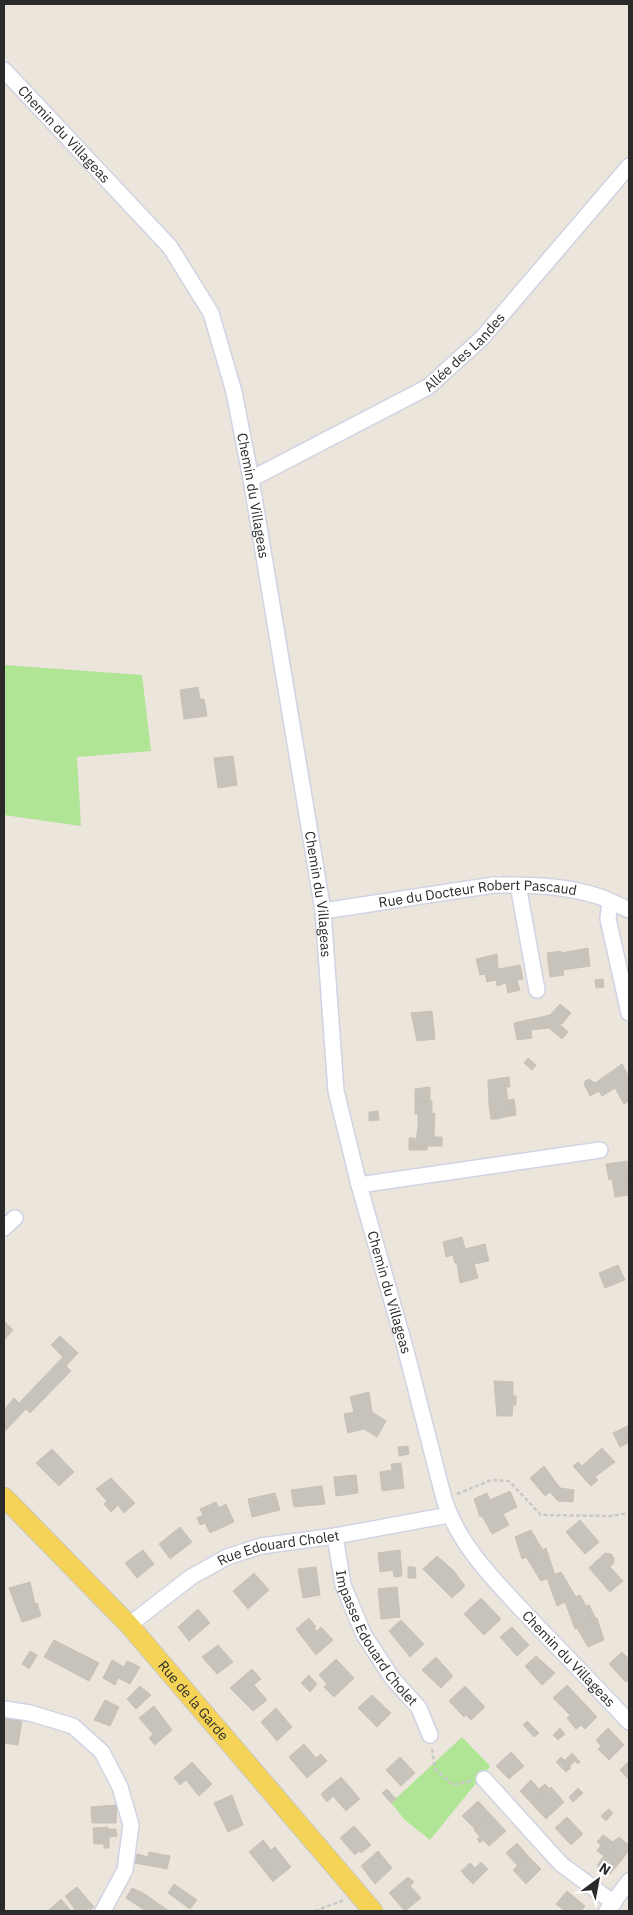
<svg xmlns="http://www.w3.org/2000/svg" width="633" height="1915" viewBox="0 0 633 1915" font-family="'IBM Plex Sans',sans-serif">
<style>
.green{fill:#afe595}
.building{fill:#c7c3ba;stroke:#c8c1b5}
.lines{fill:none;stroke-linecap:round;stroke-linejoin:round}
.minor-casing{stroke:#d0d3e3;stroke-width:18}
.major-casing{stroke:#c8c8c8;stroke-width:21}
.path{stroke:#c8c8c8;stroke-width:2.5;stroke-dasharray:4 2.5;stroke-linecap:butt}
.minor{stroke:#fff;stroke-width:15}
.major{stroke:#f5d357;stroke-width:19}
.labels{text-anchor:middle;stroke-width:4;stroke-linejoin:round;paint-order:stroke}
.street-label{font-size:14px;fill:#2a2a2a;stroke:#fff}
</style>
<rect width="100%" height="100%" fill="#ece5db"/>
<path class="green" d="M4 665 142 675 151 751 77 757 81 826 4 815Z
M462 1737 490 1766 430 1840 405 1820 391 1803Z"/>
<path class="building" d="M198 687 200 699H204L207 716 184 719 180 690Z
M233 756 237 785 218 788 214 758Z
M588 948 590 966 563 970 564 975 550 977 547 953 561 951V953Z
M497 954 498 969 520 965 523 979 517 980 520 990 508 993 506 983 497 986 496 980 487 982 485 974 480 975 476 959Z
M603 979 604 987 596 988 595 980Z
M560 1004 571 1013 562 1024 556 1021 568 1032 562 1039 549 1028 531 1030 532 1038 517 1040 514 1023 550 1015Z
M432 1011 435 1039 417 1041 411 1013Z
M528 1058 536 1065 532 1070 524 1063Z
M622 1064 629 1077V1101L624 1104 615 1088 602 1096 599 1091 590 1096 584 1084 585 1081 589 1079 595 1083Z
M509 1077 510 1087H506L510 1116 496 1119 494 1104 489 1105 488 1080Z
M430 1087V1101H415V1089Z
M514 1099 516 1115 510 1116 508 1100Z
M415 1101H432V1114L435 1113 434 1137H442V1146H415L418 1128V1114H415Z
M494 1104 496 1119H491L489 1105Z
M378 1111 379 1120 369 1121V1112Z
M409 1138H415V1146H427V1150H409Z
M627 1161 629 1195 615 1197 612 1179 609 1180 606 1164Z
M462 1237 465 1249 485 1244 489 1261 474 1264 478 1278 460 1283 457 1263H455L453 1255 446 1257 443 1242Z
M618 1265 625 1280 605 1288 599 1273Z
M4 1321 13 1330 4 1340Z
M60 1336 78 1353 66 1366 71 1371 30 1413 26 1409 4 1432V1410L14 1398 19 1403 63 1357 51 1345Z
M494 1381 513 1382V1396H516V1405H513L512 1416H497Z
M369 1392 372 1412 386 1421 377 1437 364 1429 348 1433 344 1414 354 1412 350 1397Z
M629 1425 628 1443 620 1447 613 1433Z
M408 1446 409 1454 399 1456 398 1447Z
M602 1448 615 1462 595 1477 598 1480 591 1486 573 1466 578 1462 582 1466Z
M52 1449 74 1472 59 1486 36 1463Z
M401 1463 404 1488 382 1491 380 1472 392 1470 391 1464Z
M544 1466 560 1488 574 1490 573 1502 558 1501 550 1492 545 1496 530 1478Z
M356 1475 358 1493 336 1496 334 1477Z
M111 1478 135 1503 124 1513 118 1505 111 1512 104 1504 107 1501 96 1489Z
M322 1486 325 1504 294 1507 291 1490Z
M510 1491 517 1507 503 1514 509 1525 492 1534 482 1516 480 1517 474 1499 487 1493 490 1500Z
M275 1493 280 1510 252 1517 248 1499Z
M216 1502 219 1508 226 1504 234 1522 210 1533 205 1523 200 1525 197 1518 203 1515 200 1509Z
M580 1520 599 1542 585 1554 566 1532Z
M180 1527 192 1542 170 1559 159 1544Z
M531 1530 542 1549 522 1559 515 1537Z
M546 1548 555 1575 541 1581 526 1557Z
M143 1550 154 1564 137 1578 125 1563Z
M400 1550 402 1576 394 1577 393 1570 380 1572 378 1553Z
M605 1553 611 1554 614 1558V1563L610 1567 623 1581 610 1592 589 1568Z
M437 1556 453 1570 465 1586 452 1598 423 1569Z
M316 1567 320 1595 303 1598 298 1569Z
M408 1567H415L416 1578H408Z
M561 1572 576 1597 557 1606 547 1578Z
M254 1573 269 1590 248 1609 233 1591Z
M30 1582 35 1604 37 1603 41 1616 22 1622 9 1588Z
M397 1587 400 1617 381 1619 378 1589Z
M580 1595 586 1606 589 1605 596 1619 575 1629 565 1602Z
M481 1598 501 1619 484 1635 464 1614Z
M198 1609 210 1623 189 1641 178 1627Z
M309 1618 316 1627 314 1628 317 1631 321 1627 333 1640 316 1655 296 1629Z
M597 1618 604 1640 588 1647 577 1628Z
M401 1620 424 1644 410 1657 389 1631Z
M512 1627 529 1645 517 1656 500 1637Z
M54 1640 99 1663 89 1681 44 1657Z
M218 1645 233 1662 217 1674 202 1657Z
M30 1651 37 1655 29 1669 22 1664Z
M622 1652 629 1659V1679L626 1682 609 1664Z
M536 1656 555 1673 542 1685 525 1666Z
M436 1657 453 1676 441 1688 422 1670Z
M336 1659 354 1678 334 1697 324 1687 327 1684 319 1675Z
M112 1660 124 1667 127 1661 140 1667 130 1684 118 1678 115 1685 103 1678Z
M252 1669 261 1679 254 1685 267 1700 253 1711 230 1688Z
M309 1675 313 1680 305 1687 301 1683Z
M313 1680 317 1684 310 1692 305 1687Z
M567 1685 583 1702 570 1715 553 1698Z
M140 1686 151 1695 136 1709 127 1699Z
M465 1686 485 1707 471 1720 466 1715 464 1717 449 1701Z
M372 1695 391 1713 377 1727 358 1708Z
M105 1700 119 1707 110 1726 94 1720Z
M583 1702 597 1717 585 1729 581 1725 576 1729 567 1718Z
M154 1706 172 1730 155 1745 149 1738 153 1734 139 1718Z
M276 1708 292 1727 277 1741 261 1722Z
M4 1719 22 1720 18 1745 4 1743Z
M527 1721 539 1733 534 1737 523 1725Z
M560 1728 565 1734 558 1740 553 1735Z
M608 1728 624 1745 609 1760 598 1749 601 1746 596 1740Z
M304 1744 316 1758 321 1754 327 1761 307 1778 289 1757Z
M511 1752 524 1766 509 1779 496 1766Z
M572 1753 580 1762 578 1764 575 1761 570 1766 564 1761Z
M400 1757 415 1773 401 1786 386 1770Z
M561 1757 571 1768 566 1772 556 1762Z
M629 1761V1780L620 1770Z
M192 1762 212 1784 199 1796 186 1780 180 1785 174 1778Z
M341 1777 360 1799 346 1811 333 1796 327 1802 321 1794Z
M531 1780 539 1789 545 1784 549 1788 532 1804 520 1791Z
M551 1787 564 1802 546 1819 532 1804Z
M578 1788 583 1793 573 1802 569 1797Z
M387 1789 396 1799 391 1803 382 1793Z
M232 1795 243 1825 228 1832 214 1803Z
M478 1801 491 1815 476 1830 462 1816Z
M117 1805 116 1823H92L91 1807Z
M609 1809 613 1813 606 1821 601 1816Z
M491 1815 506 1831 489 1846 483 1840 480 1843 477 1839 480 1837 474 1830Z
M567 1817 583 1834 571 1845 555 1828Z
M354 1826 371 1845 361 1853 359 1851 355 1855 340 1838Z
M108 1827V1829H116L117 1836 109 1837V1848H104V1844H94L93 1828Z
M603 1835 613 1842 619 1837 629 1845V1850L621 1861 597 1842Z
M263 1840 271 1850 275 1847 291 1867 276 1879 262 1862 259 1864 249 1852Z
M517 1843 528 1856 518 1866 506 1853Z
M601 1845 621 1861 610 1874 597 1865 604 1856 597 1851Z
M378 1851 392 1868 375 1884 361 1866Z
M149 1852 170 1856 167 1869 135 1863 137 1854 148 1857Z
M528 1856 541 1869 526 1884 513 1870Z
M262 1862 276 1879 273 1882 259 1864Z
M481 1862 488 1869 473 1884 466 1877Z
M470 1863 475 1868 466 1877 461 1871Z
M408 1877 414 1882 410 1886 421 1898 405 1911 389 1893Z
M174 1884 197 1900 190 1909 168 1893Z
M77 1887 94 1907 90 1910 89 1908 84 1911H74V1908L65 1896Z
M132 1888 143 1893 169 1911H146L126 1898Z
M567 1891 585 1906 581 1911H565L556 1904Z
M61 1899 71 1911H50L49 1910Z"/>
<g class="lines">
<defs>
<g id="minor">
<path id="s1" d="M4 70 170 247 211 313 234 392 251 479 323 911 336 1091 359 1185 405 1347 444 1499C460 1550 504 1590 540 1629 570 1660 600 1691 629 1722"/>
<path id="s2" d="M251 479 428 387 482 338 629 166"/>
<path d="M518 885 537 990"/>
<path d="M610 902 608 919 629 1013"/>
<path id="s3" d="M323 911 494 885C527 885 561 885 594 895 606 898 618 905 629 910"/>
<path d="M359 1185 600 1150"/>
<path d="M4 1228 15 1218"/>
<path id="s4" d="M335 1536 343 1585 364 1635 392 1678 419 1708 430 1735"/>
<path id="s5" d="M129 1625 191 1577 227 1557 261 1546 335 1536 449 1515"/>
<path d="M4 1709 30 1713 73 1726 102 1752 120 1787 131 1825 125 1870 103 1911"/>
<path d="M484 1779 561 1864 614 1903"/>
<path d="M607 1911 629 1881"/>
</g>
<g id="major">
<path id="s6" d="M4 1497 129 1625 373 1911"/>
</g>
</defs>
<use href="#minor" class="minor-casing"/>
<use href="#major" class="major-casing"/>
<path class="path" d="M457 1494 491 1480 509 1481 541 1515 611 1516 629 1513
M432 1749 435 1769 453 1785 471 1781
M315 1911 344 1900"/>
<use href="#minor" class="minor"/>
<use href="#major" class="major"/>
</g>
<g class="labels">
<g class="street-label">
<text dy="5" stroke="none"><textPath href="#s1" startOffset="88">Chemin du Villageas</textPath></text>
<text dy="5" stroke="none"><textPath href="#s2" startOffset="250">Allée des Landes</textPath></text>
<text dy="5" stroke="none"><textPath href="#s1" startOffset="508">Chemin du Villageas</textPath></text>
<text dy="5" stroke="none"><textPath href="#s1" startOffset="912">Chemin du Villageas</textPath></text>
<text dy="5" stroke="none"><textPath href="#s3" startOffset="156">Rue du Docteur Robert Pascaud</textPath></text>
<text dy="5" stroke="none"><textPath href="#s1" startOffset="1318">Chemin du Villageas</textPath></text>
<text dy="5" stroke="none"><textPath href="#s5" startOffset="172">Rue Edouard Cholet</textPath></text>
<text dy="5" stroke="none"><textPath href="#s4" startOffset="112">Impasse Edouard Cholet</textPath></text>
<text dy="5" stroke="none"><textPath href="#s1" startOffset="1736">Chemin du Villageas</textPath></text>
<text dy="5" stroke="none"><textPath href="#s6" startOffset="278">Rue de la Garde</textPath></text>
</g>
</g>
<rect width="633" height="1915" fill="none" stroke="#2a2a2a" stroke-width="10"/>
<g transform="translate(598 1880) rotate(32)" stroke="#ffffff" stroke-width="4" paint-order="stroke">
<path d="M0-4L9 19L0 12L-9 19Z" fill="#2a2a2a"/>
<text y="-8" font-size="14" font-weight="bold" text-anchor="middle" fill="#2a2a2a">N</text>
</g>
</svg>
